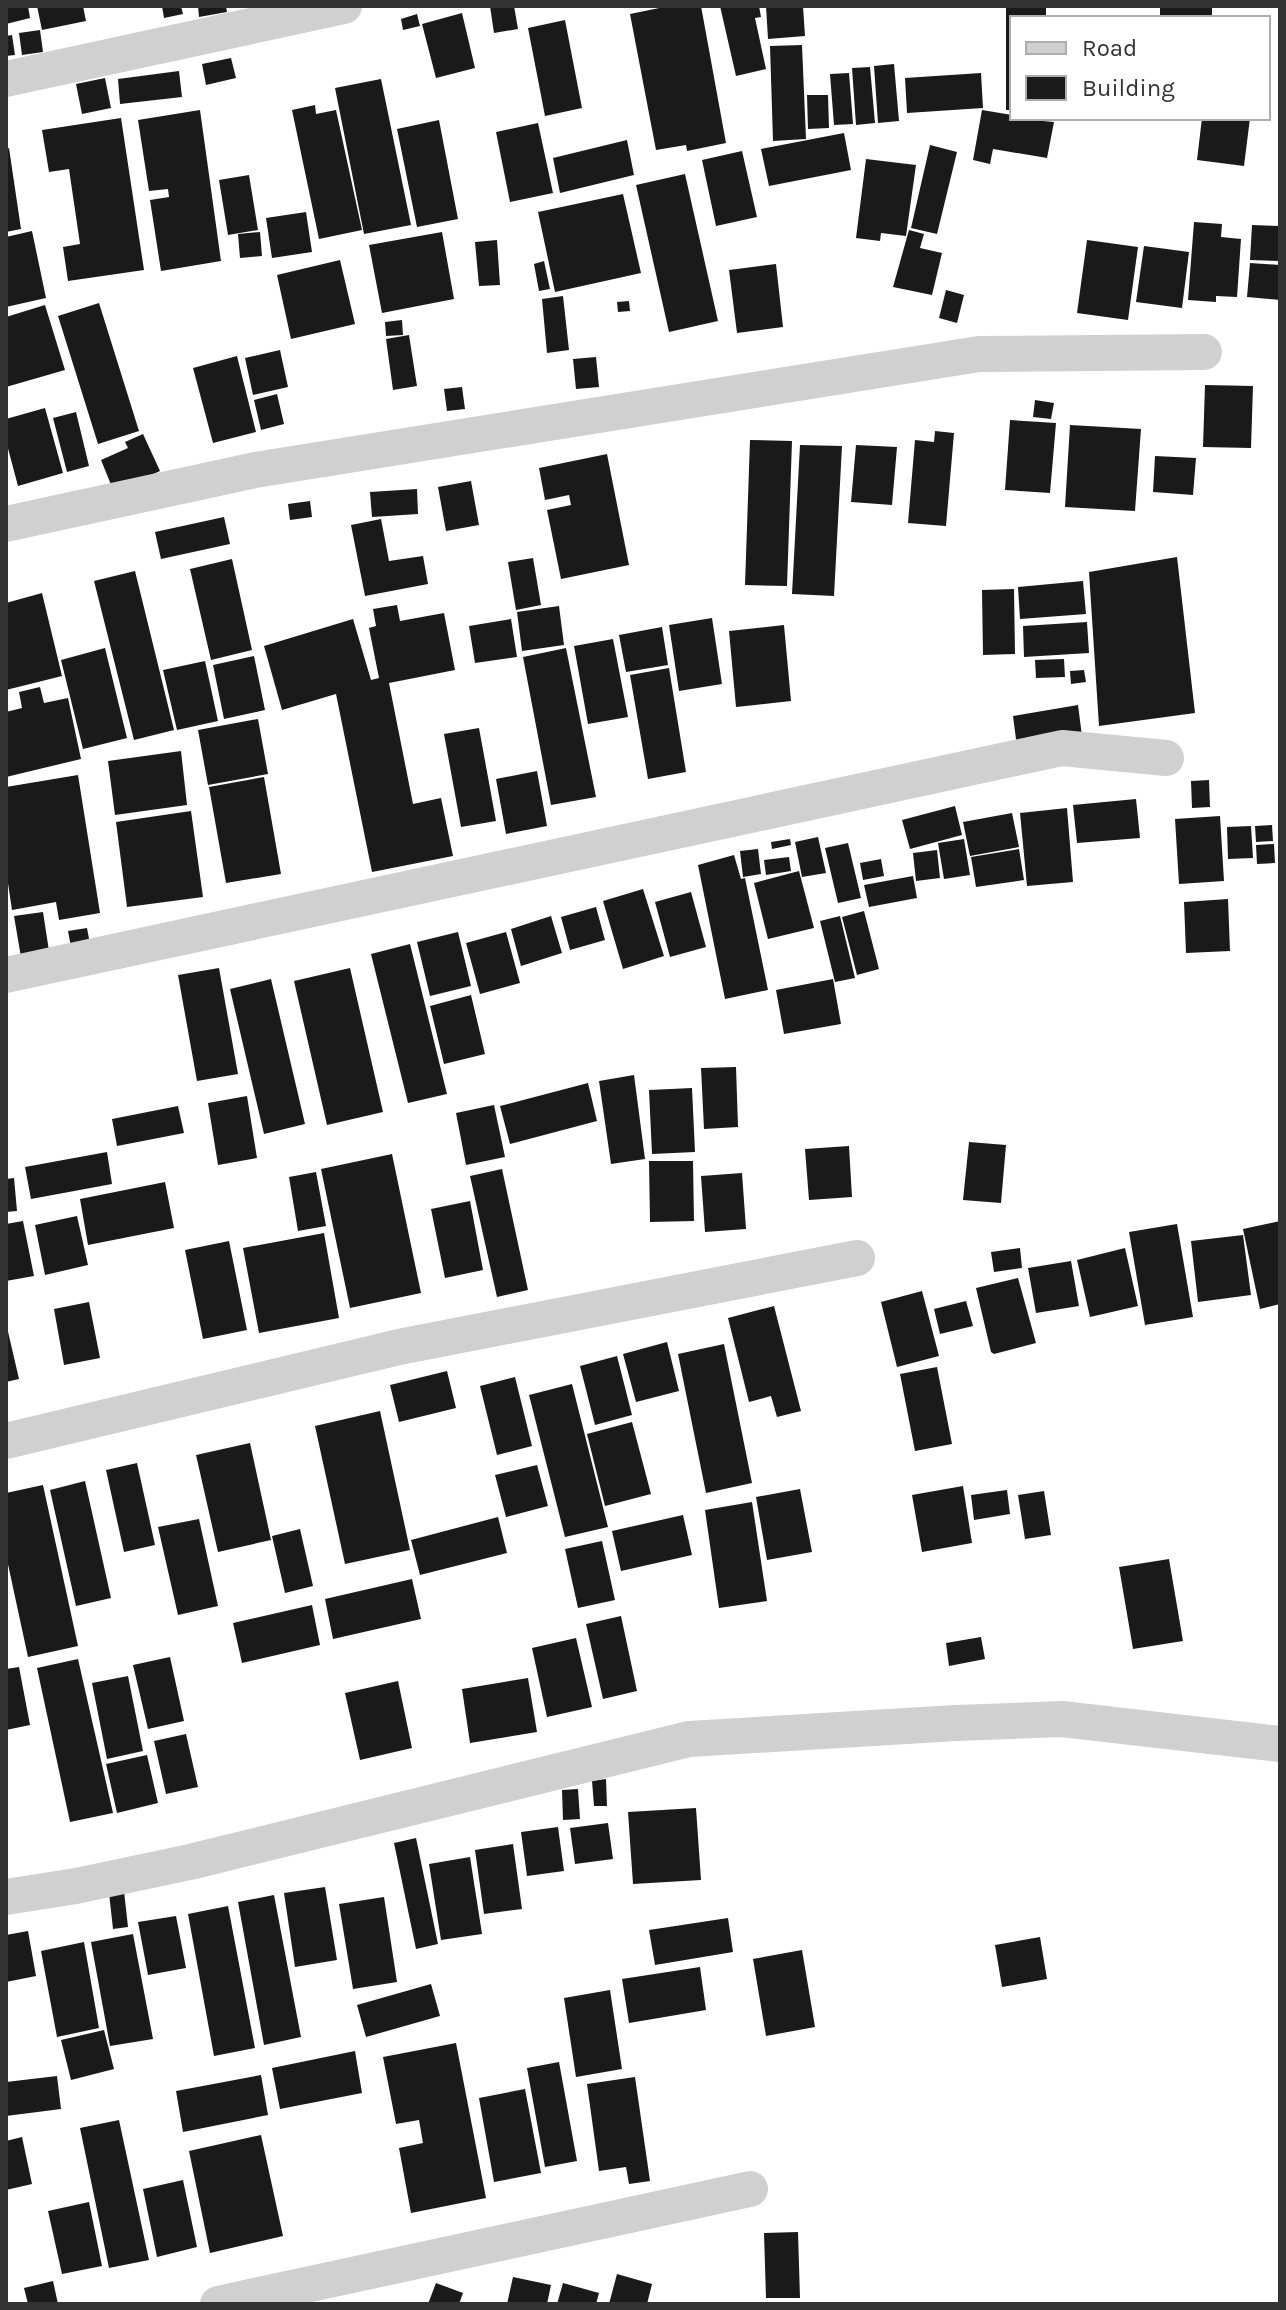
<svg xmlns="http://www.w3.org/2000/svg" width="1286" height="2310" viewBox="0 0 1286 2310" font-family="Karla,sans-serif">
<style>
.building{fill:#1a1a1a}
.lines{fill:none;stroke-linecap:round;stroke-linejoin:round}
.minor{stroke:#d0d0d0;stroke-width:36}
</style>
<rect width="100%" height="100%" fill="#fff"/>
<path class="building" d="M6 6H28L30 18 6 24Z
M37 6H83L86 21 42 30Z
M162 6H181L183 14 164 18Z
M198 6H226L227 12 199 17Z
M490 6H514L518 29 494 33Z
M669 6H701L726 143 687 151 686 145 656 150 630 14Z
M720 6H759L761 17 755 18 766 69 736 76Z
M766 6H803L805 36 768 39Z
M1006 6H1046V18H1012V110H1006Z
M1160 6H1212V18H1160Z
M462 13 475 68 436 78 422 24Z
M417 14 420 26 403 30 401 19Z
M565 20 582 108 545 116 528 28Z
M40 30 43 52 22 55 19 33Z
M12 35 15 55 6 56V36Z
M802 45 806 139 773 141 770 46Z
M231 58 236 78 206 85 202 64Z
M894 64 899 121 878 123 874 66Z
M870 67 875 123 856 125 852 68Z
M179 71 182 97 120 104 118 79Z
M849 73 853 124 834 125 830 74Z
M981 73 983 108 907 113 905 78Z
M105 78 111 108 82 114 76 84Z
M381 79 411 225 364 234 335 88Z
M807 95H828L829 128 808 129Z
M315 105 316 114 336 110 362 230 319 239 292 110Z
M200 110 221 261 161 271 150 200 169 197 168 189 149 191 138 120Z
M982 110 1012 115V118L1054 122 1047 158 993 149 990 164 973 160Z
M121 118 144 270 68 281 63 247 80 244 69 169 49 172 42 130Z
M1202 118H1250L1244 166 1197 160Z
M439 120 458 219 417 227 397 129Z
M538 123 553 193 510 202 496 132Z
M844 133 851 170 769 186 761 149Z
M627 140 634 175 560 193 553 158Z
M930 145 957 152 937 234 911 228Z
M9 148 21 229 6 232V149Z
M742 151 757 217 716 226 702 160Z
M866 159 916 165 906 236 881 233 880 241 856 238Z
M685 174 718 321 669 332 636 185Z
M249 175 258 230 228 235 219 180Z
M623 194 641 273 555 292 538 212Z
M306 212 312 252 272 258 266 218Z
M1194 222 1222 224 1221 237 1241 239 1237 297 1216 296V302L1188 300Z
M1252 225 1280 226V261L1250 260Z
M909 230 924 234 920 248 942 253 932 295 893 287Z
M32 231 46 298 6 307V237Z
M260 232 262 256 240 258 238 234Z
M442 232 454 299 382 313 369 245Z
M497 240 500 285 479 286 475 242Z
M1087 240 1138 247 1128 320 1077 313Z
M1144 246 1189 252 1182 308 1136 302Z
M340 260 355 324 291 339 277 275Z
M544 261 550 289 539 291 534 264Z
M1250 263 1280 265V300L1247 297Z
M776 264 783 327 737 333 729 270Z
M946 290 964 295 957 323 939 318Z
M563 296 569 350 547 353 542 299Z
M629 301 630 311 618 312 617 302Z
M99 303 139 431 98 444 58 316Z
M45 305 65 370 6 387V317Z
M402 320 403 335 386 336 385 322Z
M409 335 417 386 393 390 386 339Z
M280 350 288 387 253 395 245 358Z
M237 356 256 432 213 443 193 368Z
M596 357 599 387 576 389 573 359Z
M1205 385 1253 386 1251 448 1203 447Z
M462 387 465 409 447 411 444 389Z
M277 394 284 424 261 430 254 400Z
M1035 400 1054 403 1051 419 1033 417Z
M45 408 63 473 18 486 6 441V419Z
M76 412 89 466 67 472 53 418Z
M1010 420 1056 423 1050 493 1005 490Z
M1070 425 1141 429 1135 511 1065 507Z
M935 431 954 433 946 526 908 523 915 440 934 442Z
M143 434 160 471 114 492 101 460 128 448 125 442Z
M750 440 792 441 787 586 745 585Z
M800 445 842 446 834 596 792 594Z
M856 445 897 447 892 505 851 502Z
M607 454 629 565 561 579 547 510 571 505 569 495 545 500 539 468Z
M1155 456 1196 458 1193 495 1153 492Z
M471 481 479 525 446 531 438 487Z
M417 489 418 514 372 517 370 492Z
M310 501 312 517 290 520 288 504Z
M224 517 230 544 161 559 155 532Z
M381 519 389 561 423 556 428 584 365 596 351 525Z
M1177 557 1195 713 1099 726 1089 572Z
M533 558 541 605 516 610 508 562Z
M232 559 252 650 211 660 190 569Z
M135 571 174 730 134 740 94 581Z
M1083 581 1086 614 1020 619 1018 587Z
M1014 589 1015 654 983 655 982 590Z
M42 593 62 676 6 690V603Z
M397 605 400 621 444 613 455 670 389 683 413 804 441 798 453 856 372 872 336 694 282 710 264 646 353 619 371 680 379 678 369 628 376 626 373 609Z
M559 606 564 645 522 651 517 612Z
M712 618 722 684 679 691 669 625Z
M511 619 517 657 475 663 469 626Z
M1087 622 1089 653 1024 657 1023 626Z
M784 625 791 701 736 707 729 631Z
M662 627 668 665 626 672 619 635Z
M613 639 628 717 588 724 574 646Z
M105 648 127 738 83 749 61 660Z
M566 648 596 797 551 805 523 657Z
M254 656 265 710 224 719 213 665Z
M1064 659 1065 677 1036 678 1035 660Z
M205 661 218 721 177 730 163 670Z
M669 668 686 772 648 779 630 675Z
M1084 670 1086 682 1071 684 1070 671Z
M40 687 44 703 68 698 81 759 6 777V712L22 708 19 692Z
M1078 705 1082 736 1017 747 1013 716Z
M258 719 268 774 208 785 198 730Z
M479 728 496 821 461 827 444 734Z
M181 751 187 805 115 815 108 761Z
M537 771 547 826 506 834 496 779Z
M78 775 100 913 59 920 56 902 12 910 6 870V787Z
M264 777 281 874 226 883 209 787Z
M1209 780 1210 807 1192 808 1191 781Z
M1136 799 1140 838 1077 843 1073 805Z
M955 806 962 835 910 849 902 820Z
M1067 808 1073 882 1027 886 1020 813Z
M191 811 203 897 127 907 116 822Z
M1012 813 1019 847 970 856 963 822Z
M1220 816 1224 881 1179 884 1175 819Z
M1272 825 1273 841 1256 842 1255 826Z
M1251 826 1253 858 1228 859 1227 827Z
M818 837 826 873 802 877 795 842Z
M790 839 791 845 772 849 771 842Z
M964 839 970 875 944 879 938 843Z
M848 843 861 898 838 903 825 848Z
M1274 844 1275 863 1257 864 1256 845Z
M758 849 761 874 743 877 740 851Z
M1019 849 1024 880 976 887 971 857Z
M937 850 940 878 916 881 913 853Z
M734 855 741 879 745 878 768 990 725 999 698 865Z
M789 857 791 871 766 875 764 860Z
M881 859 884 876 863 880 860 863Z
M799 871 814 928 768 939 754 883Z
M913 876 917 898 869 907 864 885Z
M643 889 664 956 623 969 603 901Z
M691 892 706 947 670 957 655 902Z
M1228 899 1230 951 1186 953 1184 902Z
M596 907 605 940 570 950 561 917Z
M864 911 879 969 857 975 842 917Z
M43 912 51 964 23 969 14 916Z
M551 916 562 953 521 966 511 929Z
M840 916 855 978 835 982 820 921Z
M87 928 92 955 73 958 68 931Z
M458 932 471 986 430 996 417 942Z
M506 932 520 983 480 994 466 943Z
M410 944 447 1094 408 1103 371 954Z
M219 968 238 1074 197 1081 178 975Z
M350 968 383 1112 327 1125 294 981Z
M271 979 305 1124 264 1134 230 989Z
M833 979 841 1024 784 1034 776 990Z
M471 995 485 1054 444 1064 430 1006Z
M736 1067 738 1127 704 1129 701 1068Z
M634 1075 645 1159 611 1164 599 1081Z
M588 1083 597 1121 510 1144 500 1106Z
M692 1088 695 1152 652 1154 649 1090Z
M247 1096 257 1158 218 1165 208 1103Z
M494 1105 505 1157 466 1165 456 1113Z
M178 1106 184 1133 117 1146 112 1119Z
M969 1142 1006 1145 1001 1203 963 1200Z
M849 1146 852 1197 809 1200 805 1149Z
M107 1152 112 1184 31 1199 25 1167Z
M392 1154 421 1293 350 1308 321 1169Z
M649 1161H693L694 1221 650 1222Z
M502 1169 528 1290 497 1297 470 1176Z
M316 1172 326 1226 298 1231 289 1177Z
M742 1173 746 1229 705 1232 701 1176Z
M14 1178 17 1211 6 1212V1179Z
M165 1182 174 1228 88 1245 80 1199Z
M470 1201 483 1270 445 1278 431 1209Z
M77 1216 88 1265 45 1275 35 1225Z
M23 1221 34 1276 6 1281V1224Z
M1280 1221V1304L1260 1309 1243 1229Z
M1177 1224 1193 1317 1145 1325 1129 1232Z
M324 1233 339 1318 259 1333 243 1248Z
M1243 1235 1251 1295 1198 1302 1191 1241Z
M229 1241 247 1330 203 1339 185 1250Z
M1020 1248 1022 1268 994 1272 991 1252Z
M1125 1248 1138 1306 1090 1317 1077 1260Z
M1071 1261 1079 1306 1036 1313 1028 1268Z
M1018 1278 1036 1343 994 1354 991 1352 976 1288Z
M922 1291 939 1356 897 1367 881 1302Z
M966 1301 973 1326 940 1334 934 1309Z
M89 1302 100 1358 64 1365 54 1309Z
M774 1306 801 1411 777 1417 771 1396 749 1402 728 1318Z
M6 1323 19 1379 6 1382Z
M667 1342 679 1391 636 1402 623 1354Z
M724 1344 752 1483 706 1493 678 1354Z
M617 1356 632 1415 595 1425 580 1366Z
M937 1367 952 1444 915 1451 900 1374Z
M447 1371 456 1408 399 1422 390 1385Z
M515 1377 532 1446 497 1455 480 1386Z
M572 1384 608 1527 565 1537 529 1395Z
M380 1411 410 1550 345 1564 315 1426Z
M632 1422 651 1494 605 1506 587 1434Z
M250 1443 271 1540 218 1552 196 1455Z
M137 1463 155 1545 124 1552 106 1470Z
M537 1465 548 1506 506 1517 495 1475Z
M85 1481 111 1598 76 1606 50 1490Z
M43 1485 78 1646 28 1657 6 1555V1493Z
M963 1486 972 1543 922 1552 912 1495Z
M800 1489 812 1552 767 1560 756 1497Z
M1007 1490 1010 1514 974 1520 971 1495Z
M1044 1491 1051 1535 1025 1539 1018 1495Z
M752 1502 767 1601 719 1608 705 1510Z
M683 1515 692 1555 621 1571 612 1531Z
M498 1517 507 1553 420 1575 411 1540Z
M199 1519 218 1606 178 1615 158 1527Z
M300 1529 313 1586 285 1593 272 1536Z
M602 1541 615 1600 578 1608 565 1549Z
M1169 1559 1183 1641 1133 1649 1119 1567Z
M412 1579 421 1619 333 1639 325 1599Z
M312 1605 320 1645 242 1663 233 1623Z
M621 1616 637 1691 603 1699 586 1624Z
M981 1637 985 1659 949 1666 946 1643Z
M576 1638 592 1707 547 1717 532 1648Z
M170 1657 184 1721 148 1729 133 1665Z
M78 1659 113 1813 70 1822 37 1668Z
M19 1667 30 1725 6 1730V1669Z
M128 1676 143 1751 107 1759 92 1683Z
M528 1678 537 1732 470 1743 462 1689Z
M398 1681 412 1748 360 1760 345 1693Z
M186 1734 198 1787 166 1794 154 1741Z
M147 1755 158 1803 117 1813 106 1764Z
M606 1779 607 1806H594L592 1781Z
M578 1789 580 1819 563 1820 562 1790Z
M696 1808 701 1880 633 1884 628 1812Z
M608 1823 613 1859 575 1864 570 1828Z
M558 1827 564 1871 527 1876 521 1832Z
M416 1838 438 1944 416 1949 394 1843Z
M513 1844 522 1909 484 1914 475 1850Z
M470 1857 482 1934 441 1940 429 1864Z
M123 1882 128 1927 113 1929 108 1884Z
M325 1887 337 1960 295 1967 284 1893Z
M274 1895 301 2037 264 2045 238 1902Z
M384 1897 397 1982 353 1989 339 1904Z
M228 1906 255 2048 214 2056 188 1914Z
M176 1916 186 1968 148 1975 138 1922Z
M728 1918 733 1952 655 1965 649 1930Z
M28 1931 36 1976 6 1982V1935Z
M133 1934 153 2039 110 2046 91 1942Z
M1040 1937 1047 1979 1002 1987 995 1945Z
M84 1942 99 2028 57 2037 41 1951Z
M802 1950 815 2027 766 2036 753 1959Z
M700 1967 706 2010 629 2023 622 1979Z
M431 1984 440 2016 366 2037 357 2005Z
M610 1990 622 2069 576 2077 564 1998Z
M104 2030 114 2069 71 2080 61 2040Z
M456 2043 486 2198 411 2213 399 2148 423 2143 419 2120 396 2124 383 2057Z
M355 2051 362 2093 280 2109 272 2068Z
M559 2062 577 2161 545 2167 527 2068Z
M261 2075 268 2115 183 2132 176 2091Z
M57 2076 61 2109 6 2116V2082Z
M635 2077 650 2181 629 2184 626 2167 599 2171 587 2084Z
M525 2089 541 2173 494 2182 479 2098Z
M119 2120 149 2260 109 2268 80 2128Z
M261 2135 283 2236 210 2253 189 2151Z
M22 2137 32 2184 6 2190V2141Z
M183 2180 197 2247 157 2257 143 2189Z
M89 2202 102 2266 62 2274 48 2211Z
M798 2232 800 2298H766L764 2233Z
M617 2274 652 2284 647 2304H609Z
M513 2277 551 2285 547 2304H507Z
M53 2281 58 2304H28L24 2288Z
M436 2283 463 2293 459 2304H428Z
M563 2283 599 2293 596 2304H557Z"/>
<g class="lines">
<path class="minor" d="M6 79 344 6
M6 524 255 470 979 354 1204 352
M6 975 1062 748 1166 758
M6 1441 399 1347 857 1258
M6 1897 76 1886 190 1862 689 1739 956 1723 1062 1719 1280 1744
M218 2304 750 2189"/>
</g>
<rect width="1286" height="2310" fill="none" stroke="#333333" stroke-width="16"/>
<rect x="1010" y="16" width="260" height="104" fill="#ffffff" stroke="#adadad" stroke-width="2"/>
<rect x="1026" y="42" width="40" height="12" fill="#d0d0d0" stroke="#adadad" stroke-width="2"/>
<text x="1082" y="56" font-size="24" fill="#333333">Road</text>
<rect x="1026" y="76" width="40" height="24" fill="#1a1a1a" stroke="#adadad" stroke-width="2"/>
<text x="1082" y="96" font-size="24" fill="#333333">Building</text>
</svg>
